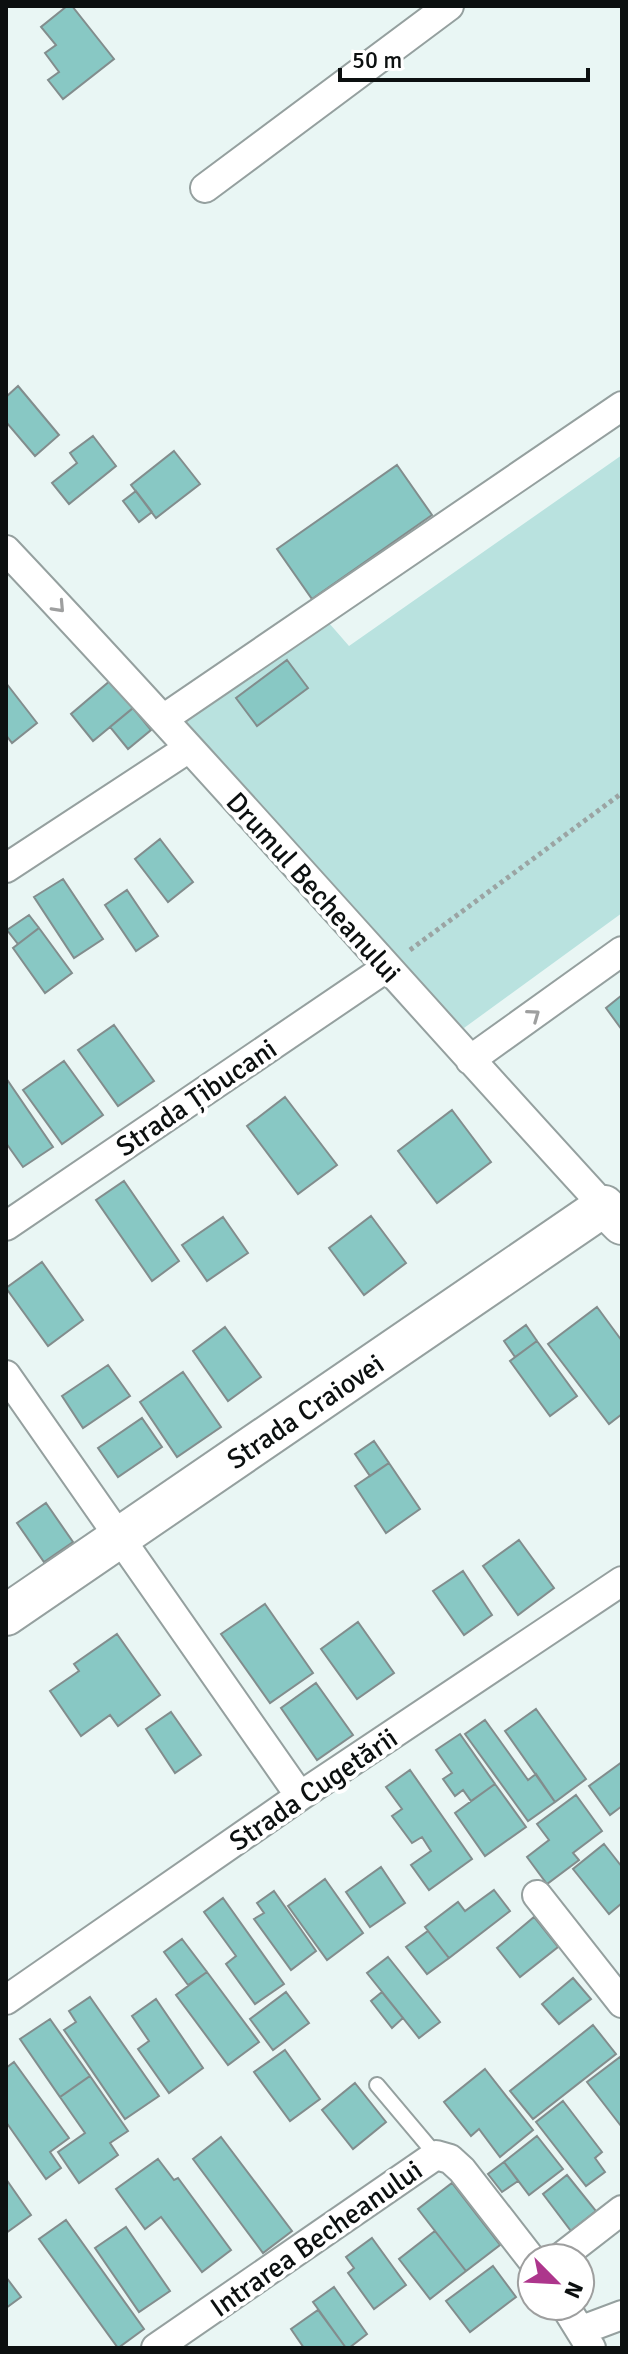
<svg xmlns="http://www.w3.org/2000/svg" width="628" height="2354" viewBox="0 0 628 2354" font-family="Signika,sans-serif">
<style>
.green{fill:#b9e2df}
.building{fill:#88c8c4;stroke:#828d8d;stroke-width:2}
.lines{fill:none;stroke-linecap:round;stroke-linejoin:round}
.lane-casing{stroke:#95a09f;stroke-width:18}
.street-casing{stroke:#95a09f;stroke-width:32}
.secondary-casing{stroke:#95a09f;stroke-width:44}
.path{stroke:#9ba4a3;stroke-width:5;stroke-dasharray:4 4;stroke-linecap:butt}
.lane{stroke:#fff;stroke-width:14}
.street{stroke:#fff;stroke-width:28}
.secondary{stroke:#fff;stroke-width:40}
.oneway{stroke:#9e9f9f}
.labels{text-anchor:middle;stroke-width:8;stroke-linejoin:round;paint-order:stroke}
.street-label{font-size:28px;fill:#0c1010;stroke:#fff}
</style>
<rect width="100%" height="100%" fill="#e9f6f4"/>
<path class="green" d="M622 455V913L464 1028 168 718 322 615 349 646Z"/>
<path class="building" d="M67 6H72L114 59 63 99 48 80 59 72 45 53 56 45 41 27Z
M18 386 59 435 35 456 6 422V397Z
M93 436 116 466 69 504 52 483 77 463 70 453Z
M174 451 200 484 156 518 131 485Z
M397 465 432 515 312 599 277 549Z
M136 491 152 512 139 522 123 501Z
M287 660 308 688 257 726 236 698Z
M111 680 133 708 93 741 71 714Z
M6 683 37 723 12 743 6 735Z
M133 708 151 730 128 749 110 727Z
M160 839 193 882 168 902 135 859Z
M63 879 103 939 74 958 34 897Z
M127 890 158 936 136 951 105 905Z
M29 915 39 928 18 944 7 930Z
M39 928 72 973 45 993 13 948Z
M622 995V1030L606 1008Z
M114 1025 154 1081 118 1106 78 1050Z
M64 1061 103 1115 62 1144 23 1090Z
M6 1078 53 1147 23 1167 6 1143Z
M285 1097 337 1165 298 1194 247 1126Z
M452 1110 491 1162 437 1203 398 1151Z
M124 1181 179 1261 152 1281 96 1200Z
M371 1216 406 1263 364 1295 329 1248Z
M223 1217 248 1253 207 1281 182 1245Z
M42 1262 83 1320 48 1346 6 1288Z
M597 1307 622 1341V1414L609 1424 548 1344Z
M526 1325 537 1341 515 1357 504 1341Z
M225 1327 261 1377 228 1401 193 1351Z
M537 1341 577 1396 550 1416 510 1361Z
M108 1365 130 1396 83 1428 62 1396Z
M183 1372 221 1427 177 1457 140 1402Z
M142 1418 162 1447 118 1477 98 1448Z
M374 1441 389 1463 370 1476 355 1454Z
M389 1463 420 1509 386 1533 355 1486Z
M46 1503 73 1542 44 1562 17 1523Z
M519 1540 554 1588 518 1615 483 1566Z
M463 1571 492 1615 464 1635 433 1591Z
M265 1604 313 1673 270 1703 221 1634Z
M358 1622 394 1673 357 1699 321 1649Z
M117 1634 160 1695 118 1726 110 1715 81 1736 50 1691 79 1671 74 1664Z
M316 1683 353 1735 317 1760 281 1708Z
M536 1709 586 1779 555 1802 505 1731Z
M171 1712 201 1755 175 1773 146 1729Z
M485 1720 528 1780 536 1774 555 1802 528 1821 465 1734Z
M460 1734 495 1784 471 1801 463 1790 455 1796 443 1779 452 1773 436 1750Z
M622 1762V1806L610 1815 589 1786Z
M410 1770 472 1859 429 1890 411 1865 431 1851 422 1837 412 1843 392 1816 402 1809 386 1787Z
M495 1784 526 1827 485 1856 455 1813Z
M576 1795 602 1831 573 1853 579 1860 547 1884 527 1857 549 1840 537 1824Z
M604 1844 622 1867V1903L609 1914 573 1869Z
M381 1867 405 1903 370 1927 346 1892Z
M325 1879 363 1933 327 1960 288 1906Z
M494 1890 510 1911 449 1958 425 1927 458 1902 465 1911Z
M274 1891 316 1951 291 1970 254 1919 264 1913 257 1903Z
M223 1898 284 1984 255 2004 226 1964 236 1956 204 1912Z
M534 1917 558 1947 520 1977 497 1948Z
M428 1931 449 1958 427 1974 406 1947Z
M182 1939 207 1972 188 1985 164 1952Z
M388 1957 440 2022 419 2038 367 1973Z
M207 1972 259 2042 228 2065 176 1995Z
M573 1978 591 1999 559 2024 542 2004Z
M286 1992 309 2023 273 2050 250 2019Z
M382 1992 403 2018 392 2028 371 2001Z
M90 1997 159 2096 125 2119 64 2030 76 2022 69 2011Z
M156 1999 203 2068 169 2093 138 2049 149 2041 132 2016Z
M50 2019 90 2076 60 2097 20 2039Z
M593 2025 616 2054 533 2119 510 2091Z
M285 2050 320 2099 290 2121 254 2072Z
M620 2057 622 2060 621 2126 587 2082Z
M14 2062 69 2138 50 2152 61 2168 46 2179 6 2122V2068Z
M485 2069 533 2130 500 2157 479 2129 471 2136 444 2102Z
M90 2076 128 2131 110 2143 118 2155 79 2183 58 2152 85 2133 60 2097Z
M355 2083 386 2122 353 2149 322 2110Z
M563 2101 602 2152 595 2158 605 2172 586 2186 536 2122Z
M537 2136 563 2169 529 2195 504 2162Z
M221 2137 292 2231 263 2253 193 2159Z
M158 2159 174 2180 178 2178 231 2250 202 2272 161 2217 145 2229 116 2189Z
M504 2162 518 2181 502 2192 488 2174Z
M567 2175 596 2211 571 2231 543 2194Z
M6 2179 31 2215 6 2233Z
M452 2183 500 2245 466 2271 418 2209Z
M66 2220 144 2329 118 2348 39 2239Z
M126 2227 170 2291 139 2312 95 2248Z
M435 2231 466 2271 430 2299 399 2259Z
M372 2238 406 2285 374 2309 348 2273 354 2268 346 2257Z
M493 2266 516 2297 470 2332 446 2301Z
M6 2277 21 2297 6 2308Z
M334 2287 367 2334 349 2348H346L313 2302Z
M318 2310 346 2348H304L291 2329Z"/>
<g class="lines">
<defs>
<path id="lane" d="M377 2085 436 2155"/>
<path id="street" d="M205 188 449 6
M6 550C209 765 404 988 604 1206
M163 719 622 406
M6 868 189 748
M470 1060 622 951
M6 1226 386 968
M6 1375 300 1796
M537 1895 622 2003
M6 2000 300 1796 622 1581
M560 2258 622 2210
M565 2306 591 2348
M582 2330 622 2315
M156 2348 436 2155 450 2159 462 2170 532 2260"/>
<path id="secondary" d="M6 1615 604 1206 622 1224"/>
</defs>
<use href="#lane" class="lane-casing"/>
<use href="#street" class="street-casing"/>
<use href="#secondary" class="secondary-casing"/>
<path class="path" d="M410 950 622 793"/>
<use href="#lane" class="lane"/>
<use href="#street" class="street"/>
<use href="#secondary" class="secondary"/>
</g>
<defs><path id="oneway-chevron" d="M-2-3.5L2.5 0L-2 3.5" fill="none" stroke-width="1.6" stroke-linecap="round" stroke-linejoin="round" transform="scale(2)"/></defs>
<g class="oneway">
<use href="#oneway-chevron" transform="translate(59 607) rotate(47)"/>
<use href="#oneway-chevron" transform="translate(534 1015) rotate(-36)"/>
</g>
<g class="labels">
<g class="street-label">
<text transform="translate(314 887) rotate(48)" y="10">Drumul Becheanului</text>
<text transform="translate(196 1097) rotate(-34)" y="10">Strada Țibucani</text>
<text transform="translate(305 1411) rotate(-34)" y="10">Strada Craiovei</text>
<text transform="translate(313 1789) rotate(-34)" y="10">Strada Cugetării</text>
<text transform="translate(316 2238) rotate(-35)" y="10">Intrarea Becheanului</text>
</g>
</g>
<rect width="628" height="2354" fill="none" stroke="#0c1010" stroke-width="16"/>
<g transform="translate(556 2282) rotate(114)"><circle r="38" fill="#ffffff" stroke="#9e9f9f" stroke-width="2"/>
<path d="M0-6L14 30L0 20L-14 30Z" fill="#ad368c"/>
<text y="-12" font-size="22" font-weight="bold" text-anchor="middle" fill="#0c1010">N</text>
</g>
<path d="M340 68v12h248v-12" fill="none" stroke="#0c1010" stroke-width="4"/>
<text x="352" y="68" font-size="24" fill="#0c1010" stroke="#ffffff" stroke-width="6" paint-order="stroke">50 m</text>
</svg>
